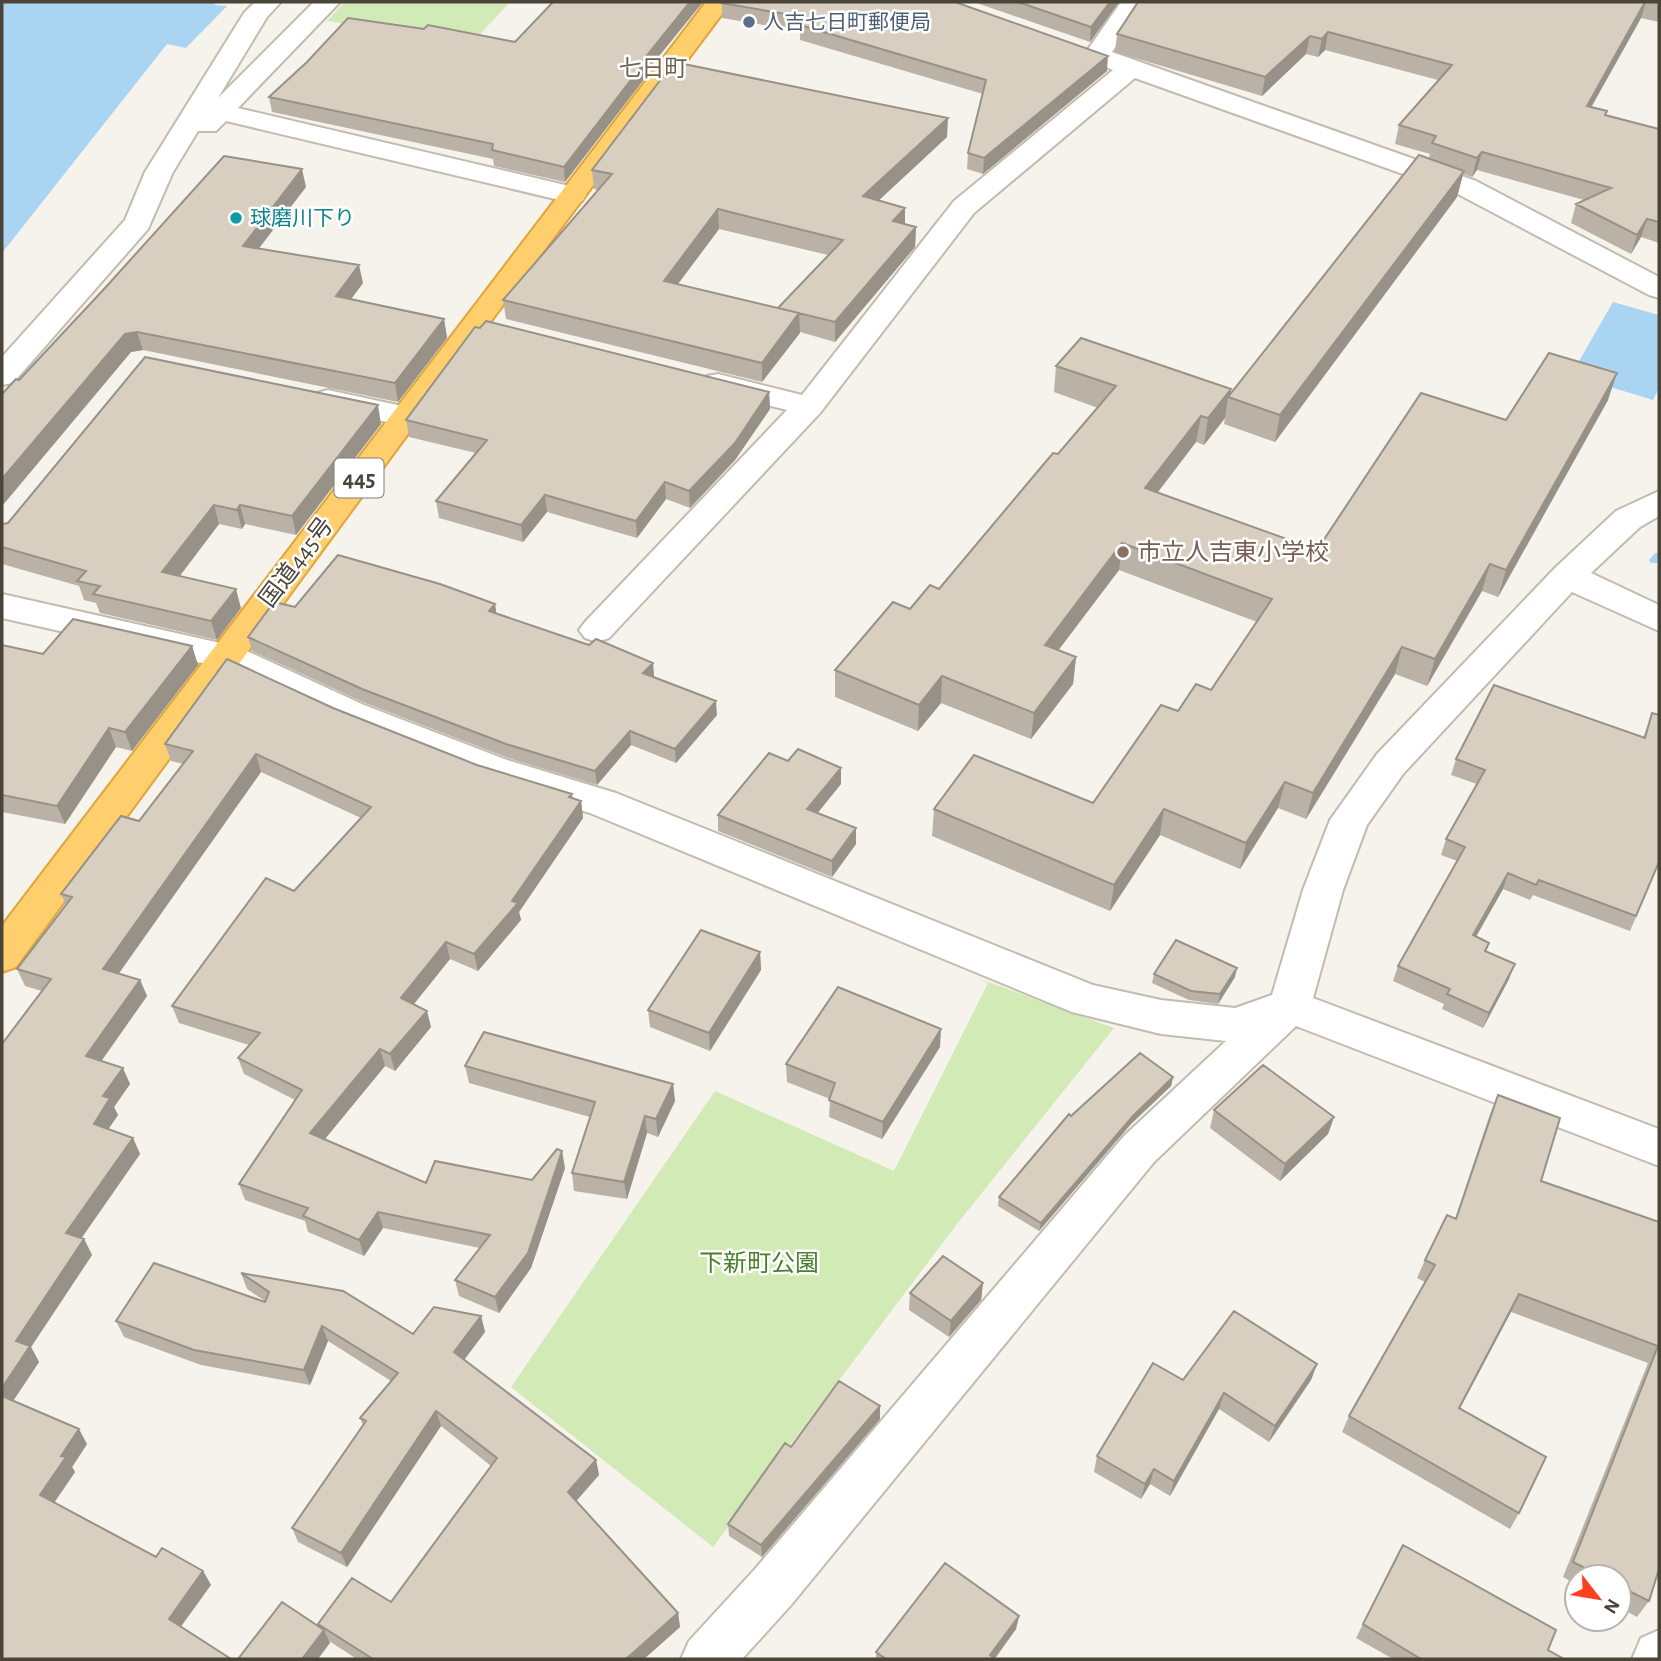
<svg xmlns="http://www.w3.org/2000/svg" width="1661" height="1661" viewBox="0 0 1661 1661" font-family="'Alegreya Sans','Noto Sans JP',sans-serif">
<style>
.green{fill:#d2eab5}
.water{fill:#a9d4f2}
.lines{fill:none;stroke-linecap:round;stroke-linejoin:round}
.stream{fill:#a9d4f2;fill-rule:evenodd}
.minor-casing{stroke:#c2bbae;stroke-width:4}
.highway-casing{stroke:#e0a43c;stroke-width:4}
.minor{fill:#fff;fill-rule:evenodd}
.highway{fill:#ffcf6e;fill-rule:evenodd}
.wall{fill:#bab2a6;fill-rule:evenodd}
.shaded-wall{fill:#979187}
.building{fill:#d8cfc1;stroke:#979187;stroke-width:2}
.service-dot{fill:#5c6f8a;stroke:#fff;stroke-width:2.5}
.culture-dot{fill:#0f9aa8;stroke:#fff;stroke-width:2.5}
.education-dot{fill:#8d6e63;stroke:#fff;stroke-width:2.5}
.labels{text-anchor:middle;stroke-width:5;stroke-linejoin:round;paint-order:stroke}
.far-service-label{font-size:21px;fill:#4e5e75;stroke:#fff;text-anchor:start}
.far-culture-label{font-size:21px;fill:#0d838f;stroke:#fff;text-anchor:start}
.far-quarter-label{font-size:23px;fill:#6e6250;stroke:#fff}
.shield{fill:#fff;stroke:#817c74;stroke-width:2}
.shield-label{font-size:23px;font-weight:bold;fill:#4b4439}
.education-label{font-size:24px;fill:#785e54;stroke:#fff;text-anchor:start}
.street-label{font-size:24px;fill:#4b4439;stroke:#fff}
.park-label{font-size:24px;fill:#4a7f2a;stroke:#fff}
</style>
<rect width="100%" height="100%" fill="#f6f3ec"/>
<path class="green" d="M345 2H510L471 44 327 21Z
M975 977 1114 1028 957 1224 713 1547 511 1387 715 1091 894 1171 988 983Z"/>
<path class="water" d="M2 2H217L214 5 227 6 186 48 167 44 2 253Z
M1613 302 1659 315V388L1653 400 1571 375Z"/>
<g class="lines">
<path class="stream" d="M1659 552V563H1651L1649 560 1655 553Z"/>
<defs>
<path id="minor" d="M255 2H281L267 17 218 98 314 2H340L238 108 582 189 586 195 582 201 572 203 226 121 216 131H198L173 172 148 229 13 383 2 385V357L125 220 145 172 244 13Z
M1121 2H1145L1112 52 1476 181 1659 277V298L1649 295 1456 193 1135 78 974 213 820 413 609 638 597 642 585 638 579 630 585 622 787 410 707 390 702 383 707 376 718 374 802 395 954 201 1113 70 1088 60 1084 55Z
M328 390 416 409 421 416 416 423 405 426 317 407 312 400 317 393Z
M1659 491V516L1640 527 1591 573 1659 605V631L1572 592 1403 774 1367 825 1343 890 1313 998 1659 1129V1166L1296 1026 1154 1162 791 1605 742 1659H681L689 1641 755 1569 1124 1136 1226 1041 1161 1034 1072 1012 590 813 481 780 338 723 215 666 2 618V594L238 647 364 705 507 760 616 793 1093 985 1161 1000 1235 1008 1272 995 1303 890 1330 820 1377 754 1555 568 1616 511Z
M1659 1630V1659H1632L1641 1638Z"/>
<path id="highway" d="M706 2H731L485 329 16 967 2 972V926Z"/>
</defs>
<use href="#minor" class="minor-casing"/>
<use href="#highway" class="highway-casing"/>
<use href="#minor" class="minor"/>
<use href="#highway" class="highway"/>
</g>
<path class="wall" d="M723 2 1107 71 983 174 967 169 968 153 983 94 800 40V31L722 18V3Z
M974 2H1119L1090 42Z
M1138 2H1659V22L1641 18 1591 108 1606 115 1659 129V243L1641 237 1631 254 1571 223 1576 204 1584 200 1477 170 1472 177 1463 174 1457 197 1275 442 1224 424 1225 418 1204 445 1196 442 1158 492 1317 550 1506 420 1608 400 1498 597 1482 591 1427 686 1395 674 1306 819 1278 808 1240 869 1160 835 1110 911 932 836 934 809 1093 803 1178 711 1211 690 1257 622 1119 570 1058 650 1076 657 1073 684 1031 739 941 703 918 731 835 697V670L910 609 939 589 1058 454 1098 408 1054 392 1056 366 1230 394 1429 158 1430 154 1395 144 1399 125 1438 80 1325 50 1318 57 1306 54 1262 96 1115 52 1117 34Z
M647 71 648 74 565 182 494 166 493 159 272 112 269 97Z
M947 137 879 200 905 224 916 227 915 247 835 342 800 332 762 382 506 319 503 300 598 190 594 189 592 170ZM719 229 828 255 778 308 678 284Z
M306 187 259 248 363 283 351 299 444 319 447 338 398 402 143 350 131 352 2 506V394L19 380Z
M769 392 770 409 735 460 690 508 666 499 637 538 547 512 523 542 439 518 436 501 476 453 409 437 406 420Z
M381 424 296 535 245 524 242 529 219 524 180 576 241 608 217 640 100 613 96 603 84 600 79 586 2 564V524Z
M495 604 496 613 589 645 653 663 654 677 717 715 676 763 631 745 597 785 508 758 365 703 252 651 248 637 295 607Z
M2 645 43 654 192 646 198 665 132 751 116 747 65 824 2 812Z
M333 708 477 765 581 801 583 818 519 912 521 920 478 971 450 959 414 1004 431 1027 395 1071 385 1066 324 1139 426 1183 532 1180 565 1168 531 1268 499 1313 459 1296 455 1280 480 1248 383 1228 364 1256 308 1232 305 1221 245 1200 239 1184 295 1100 244 1074 238 1058 249 1045 179 1023 172 1006 294 891 361 818 261 772 119 973 140 980 147 996 101 1061 130 1084 114 1107 118 1115 108 1129 133 1138 140 1154 81 1238 84 1239 92 1255 31 1347 39 1362 13 1401 87 1444 72 1467 75 1472 54 1503 156 1557 203 1571 211 1585 2 1659V1044L42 991 25 986 17 969 66 905 61 894 139 821 183 764 171 761 165 744Z
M1652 713 1659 862 1630 931 1533 895 1530 900 1503 889 1476 936 1489 943 1486 952 1509 979 1483 1028 1442 1009 1444 1004 1393 981 1398 966 1457 861 1441 855 1446 839 1477 784 1451 775 1456 759 1643 738Z
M841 784 817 813 856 828V844L832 877 718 831V815Z
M760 952 761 970 710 1051 650 1027 648 1010Z
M1154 974 1235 977 1218 1004 1189 1000 1152 983Z
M940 1047 882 1139 829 1117 830 1099 787 1082 786 1064Z
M465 1066 673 1084 675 1101 658 1137 647 1133 627 1199 574 1191 572 1173 590 1117 469 1083Z
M1173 1077 1171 1086 1131 1124 1039 1231 998 1206 999 1197 1071 1116Z
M1498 1095 1541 1181 1659 1222V1569L1649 1601 1637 1617 1619 1607V1577H1577V1585L1563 1577 1648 1363 1511 1312 1460 1408 1519 1513 1510 1529 1342 1432 1349 1416 1425 1282 1417 1278 1425 1260 1455 1219 1490 1114Z
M1214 1110 1334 1117 1328 1134 1280 1181 1210 1128Z
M241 1273 413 1334 481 1316 485 1332 464 1359 596 1460 599 1475 576 1501 678 1613 680 1627 644 1659H357L329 1641 330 1643 318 1624 391 1602 491 1466 441 1426 347 1567 298 1542 292 1528 363 1425 360 1418 391 1381 328 1341 310 1385 201 1365 124 1337 116 1321 265 1302V1301L247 1289Z
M983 1283 981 1300 949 1337 909 1310 910 1293Z
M1317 1364 1311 1380 1269 1442 1219 1409 1170 1496 1150 1484 1141 1499 1094 1472 1097 1456 1183 1380Z
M880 1406V1419L762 1557 729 1536 728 1524 791 1447Z
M1403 1545 1548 1650 1564 1659H1393L1356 1638Z
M1019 1616 1016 1629 995 1659H876V1652Z"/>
<path class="shaded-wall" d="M690 2H703L647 71 648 74 565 182 564 167 644 59Z
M1110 2H1119L1090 42 1091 27Z
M1646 2 1641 18 1581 125 1587 106Z
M1328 32 1325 50 1318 57 1322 39Z
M1310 36 1306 54 1262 96 1265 77Z
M1108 56 1107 71 983 174 984 158Z
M948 118 947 137 863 215V196Z
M1482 152 1477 170 1472 177 1477 158Z
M302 169 306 187 247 264 243 246Z
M1464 171 1457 197 1275 442 1280 415Z
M905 208V227L893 221Z
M718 209 719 229 666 300 664 281Z
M1647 219 1641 237 1631 254 1637 235Z
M916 227 915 247 835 342V322Z
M359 265 363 283 340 314 336 296Z
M799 313 800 333 762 382V363Z
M444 319 447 338 398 402 395 383Z
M137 332 143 350 131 352 2 506V479L125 334Z
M1617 373 1608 400 1498 597 1506 570Z
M1231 389 1230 398 1228 397 1225 418 1204 445 1208 418Z
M769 392 770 409 735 460 690 508 689 491Z
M378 405 381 424 296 535 292 516Z
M1201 416 1196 442 1141 514 1145 488Z
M665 482 666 499 637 538 636 521Z
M545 495 547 512 523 542 521 525Z
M214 505 219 524 168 591 162 572Z
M240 505 245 524 242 529 237 510Z
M1122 543 1119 570 1042 672 1045 645Z
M1490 564 1482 591 1427 686 1435 659Z
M236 589 241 608 217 640 211 621Z
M495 604 497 618 489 611Z
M192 646 198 665 132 751 125 732Z
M1402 647 1395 674 1306 819 1313 793Z
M1076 657 1073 684 1031 739 1034 713Z
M653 663 654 677 645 687 643 673Z
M942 676 941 703 918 731 919 705Z
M716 701 717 715 676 763 675 749Z
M109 728 116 747 65 824 57 806Z
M630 731 631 745 597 785 595 771Z
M256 754 261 772 110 986 103 969Z
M841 768V784L808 825 807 809Z
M1285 782 1278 808 1240 869 1246 843Z
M572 794 574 811 581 801 583 818 519 912 521 920 478 971 474 954 512 901 569 797Z
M1164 809 1160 835 1110 911 1114 885Z
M856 828V844L832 877V861Z
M1508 873 1503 889 1468 951 1473 935Z
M446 942 450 959 405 1015 401 998Z
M760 952 761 970 710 1051 709 1033Z
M1515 964 1509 979 1483 1028 1489 1013Z
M1237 968 1235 977 1218 1004 1220 994Z
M140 980 147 996 93 1073 86 1056Z
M427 1011 431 1027 395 1071 390 1054Z
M941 1029 940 1047 882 1139 883 1122Z
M380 1049 385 1066 316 1150 310 1133Z
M123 1068 130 1084 114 1107 118 1115 101 1140 94 1124 103 1096Z
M1173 1077 1171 1086 1131 1124 1039 1231 1041 1223 1133 1116Z
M673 1084 675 1101 658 1137 656 1119Z
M645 1116 647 1133 627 1199 624 1182Z
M1334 1117 1328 1134 1280 1181 1285 1164Z
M133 1138 140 1154 74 1249 66 1233Z
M562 1151 565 1168 531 1268 499 1313 495 1297Z
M378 1212 383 1228 364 1256 359 1240Z
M84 1239 92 1255 31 1347 39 1362 7 1410 2 1402V1388L16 1341Z
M983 1283 981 1300 949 1337 951 1321Z
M1519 1294 1511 1312 1451 1425 1459 1408Z
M481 1316 485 1332 459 1367 454 1352Z
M322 1326 328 1341 310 1385 304 1370Z
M1317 1364 1311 1380 1269 1442 1275 1426Z
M1224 1393 1219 1409 1170 1496 1174 1481Z
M880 1406V1419L762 1557 761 1545Z
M436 1411 441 1426 347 1567 341 1553Z
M79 1429 87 1444 72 1467 75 1472 49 1510 40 1495 61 1456Z
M596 1460 599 1475 571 1507 568 1492Z
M1154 1469 1150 1484 1141 1499 1145 1484Z
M203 1571 211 1585 177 1632 169 1619Z
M678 1613 680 1627 644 1659H626Z
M1019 1616 1016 1629 994 1659 990 1655Z
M324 1630 330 1643 318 1659H302Z"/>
<path class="building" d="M553 2H690L644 59H647L564 167 492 150 493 144 269 97 307 62 348 18 424 29 428 25 515 42Z
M723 2H955L1108 56 984 158 968 153 986 80 800 25 809 18 722 3Z
M1018 2H1110L1091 27Z
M1138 2H1645L1587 106 1607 111 1605 115 1659 129V222L1647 219 1637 235 1576 204 1611 188 1482 152 1477 158 1432 143 1436 136 1399 125 1452 65 1328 32 1322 39 1310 36 1265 77 1117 34Z
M674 62 948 118 863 196 905 208 893 221 916 227 835 322 778 308 843 240 718 209 664 281 799 313 762 363 503 300 612 174 592 170Z
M1419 155 1464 171 1280 415 1228 397Z
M224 156 302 169 243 246 359 265 336 296 444 319 395 383 137 332 125 334 2 479V394L16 379 19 380 105 288Z
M486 321 769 392 735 443 689 491 665 482 636 521 545 495 521 525 436 501 487 440 406 420 475 327 480 328Z
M1081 338 1231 389 1208 418 1201 416 1145 488 1317 550 1421 393 1506 420 1549 353 1617 373 1506 570 1490 564 1435 659 1402 647 1313 793 1285 782 1246 843 1164 809 1114 885 934 809 974 755 1093 803 1161 705 1178 711 1196 684 1211 690 1272 599 1122 543 1045 645 1076 657 1034 713 942 676 919 705 835 670 893 602 910 609 930 585 939 589 1053 453 1058 454 1116 386 1056 366Z
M145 357 378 405 292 516 240 505 237 510 214 505 162 572 236 589 211 621 93 594 100 586 77 581 86 571 2 547V524L8 523Z
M338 555 440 584 495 604 489 611 589 645 596 639 653 663 643 673 716 701 675 749 630 731 595 771 506 744 362 689 248 637 274 602 295 607Z
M73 619 192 646 125 732 109 728 57 806 2 795V645L43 654Z
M227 659 333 708 477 765 572 794 569 797 581 801 512 901 518 903 474 954 446 942 401 998 427 1011 390 1054 380 1049 310 1133 426 1183 435 1161 532 1180 557 1149 562 1151 528 1253 495 1297 455 1280 490 1235 378 1212 359 1240 303 1216 308 1208 239 1184 302 1090 238 1058 260 1033 172 1006 266 878 294 891 371 807 256 754 103 969 140 980 86 1056 123 1068 103 1096 110 1098 94 1124 133 1138 66 1233 84 1239 16 1341 30 1346 2 1388V1044L51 979 17 969 72 897 61 894 121 816 139 821 193 751 165 744Z
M1494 685 1645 738 1652 713 1659 715V862L1636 916 1539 880 1536 885 1508 873 1473 935 1489 943 1485 951 1515 964 1489 1013 1447 994 1450 989 1398 966 1465 847 1446 839 1485 770 1456 759Z
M798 749 841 768 807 809 856 828 832 861 718 815 769 753 788 761Z
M701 930 760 952 709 1033 648 1010Z
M1176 940 1237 968 1220 994 1191 991 1154 974Z
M838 987 941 1029 883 1122 829 1100 835 1083 786 1064Z
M484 1032 673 1084 656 1119 645 1116 624 1182 572 1173 595 1102 465 1066Z
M1140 1053 1173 1077 1133 1116 1041 1223 999 1197 1069 1114 1071 1116Z
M1263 1065 1334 1117 1285 1164 1214 1110Z
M1498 1095 1560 1118 1541 1181 1659 1222V1569L1649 1601 1619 1586V1577H1602L1573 1562 1658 1346 1519 1294 1459 1408 1546 1457 1519 1513 1349 1416 1435 1265 1425 1260 1447 1215 1456 1219Z
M943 1256 983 1283 951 1321 910 1293Z
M154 1263 265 1302 269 1292 241 1273 343 1291 413 1334 434 1307 481 1316 454 1352 596 1460 568 1492 678 1613 626 1659H373L318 1624 352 1578 391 1602 497 1458 436 1411 341 1553 292 1528 366 1421 360 1418 398 1373 322 1326 304 1370 194 1350 116 1321Z
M1234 1311 1317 1364 1275 1426 1224 1393 1174 1481 1154 1469 1145 1484 1097 1456 1153 1363 1183 1380Z
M839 1381 880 1406 761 1545 728 1524 785 1443 791 1447Z
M2 1396 79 1429 61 1456 66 1457 40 1495 156 1557 162 1548 203 1571 169 1619 231 1659H2Z
M1403 1545 1556 1630 1548 1650 1564 1659H1421L1363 1624Z
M945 1563 1019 1616 990 1655 995 1659H886L876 1652Z
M282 1602 324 1630 302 1659H238Z"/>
<circle class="service-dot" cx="749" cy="22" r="7"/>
<circle class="culture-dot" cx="236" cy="218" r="7"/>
<circle class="education-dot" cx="1123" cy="552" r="7"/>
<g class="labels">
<g class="far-service-label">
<text x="763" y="29">人吉七日町郵便局</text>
</g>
<g class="far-culture-label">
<text x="250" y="225">球磨川下り</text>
</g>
<g class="far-quarter-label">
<text x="653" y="76">七日町</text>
</g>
<rect class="shield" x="334.5" y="458.5" width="49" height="39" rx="5"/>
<g class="shield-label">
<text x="359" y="486">445</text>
</g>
<g class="education-label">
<text x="1137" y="560">市立人吉東小学校</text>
</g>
<g class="street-label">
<text transform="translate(296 562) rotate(-53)" y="8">国道445号</text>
</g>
<g class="park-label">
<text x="759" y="1271">下新町公園</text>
</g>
</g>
<rect width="1661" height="1661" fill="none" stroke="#4b4439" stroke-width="7"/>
<g transform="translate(1598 1598) rotate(121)"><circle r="33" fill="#ffffff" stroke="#b7b4b0" stroke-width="2"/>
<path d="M0-5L12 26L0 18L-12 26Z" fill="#fc3f1d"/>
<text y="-10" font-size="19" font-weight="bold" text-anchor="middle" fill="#4b4439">N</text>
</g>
</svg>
